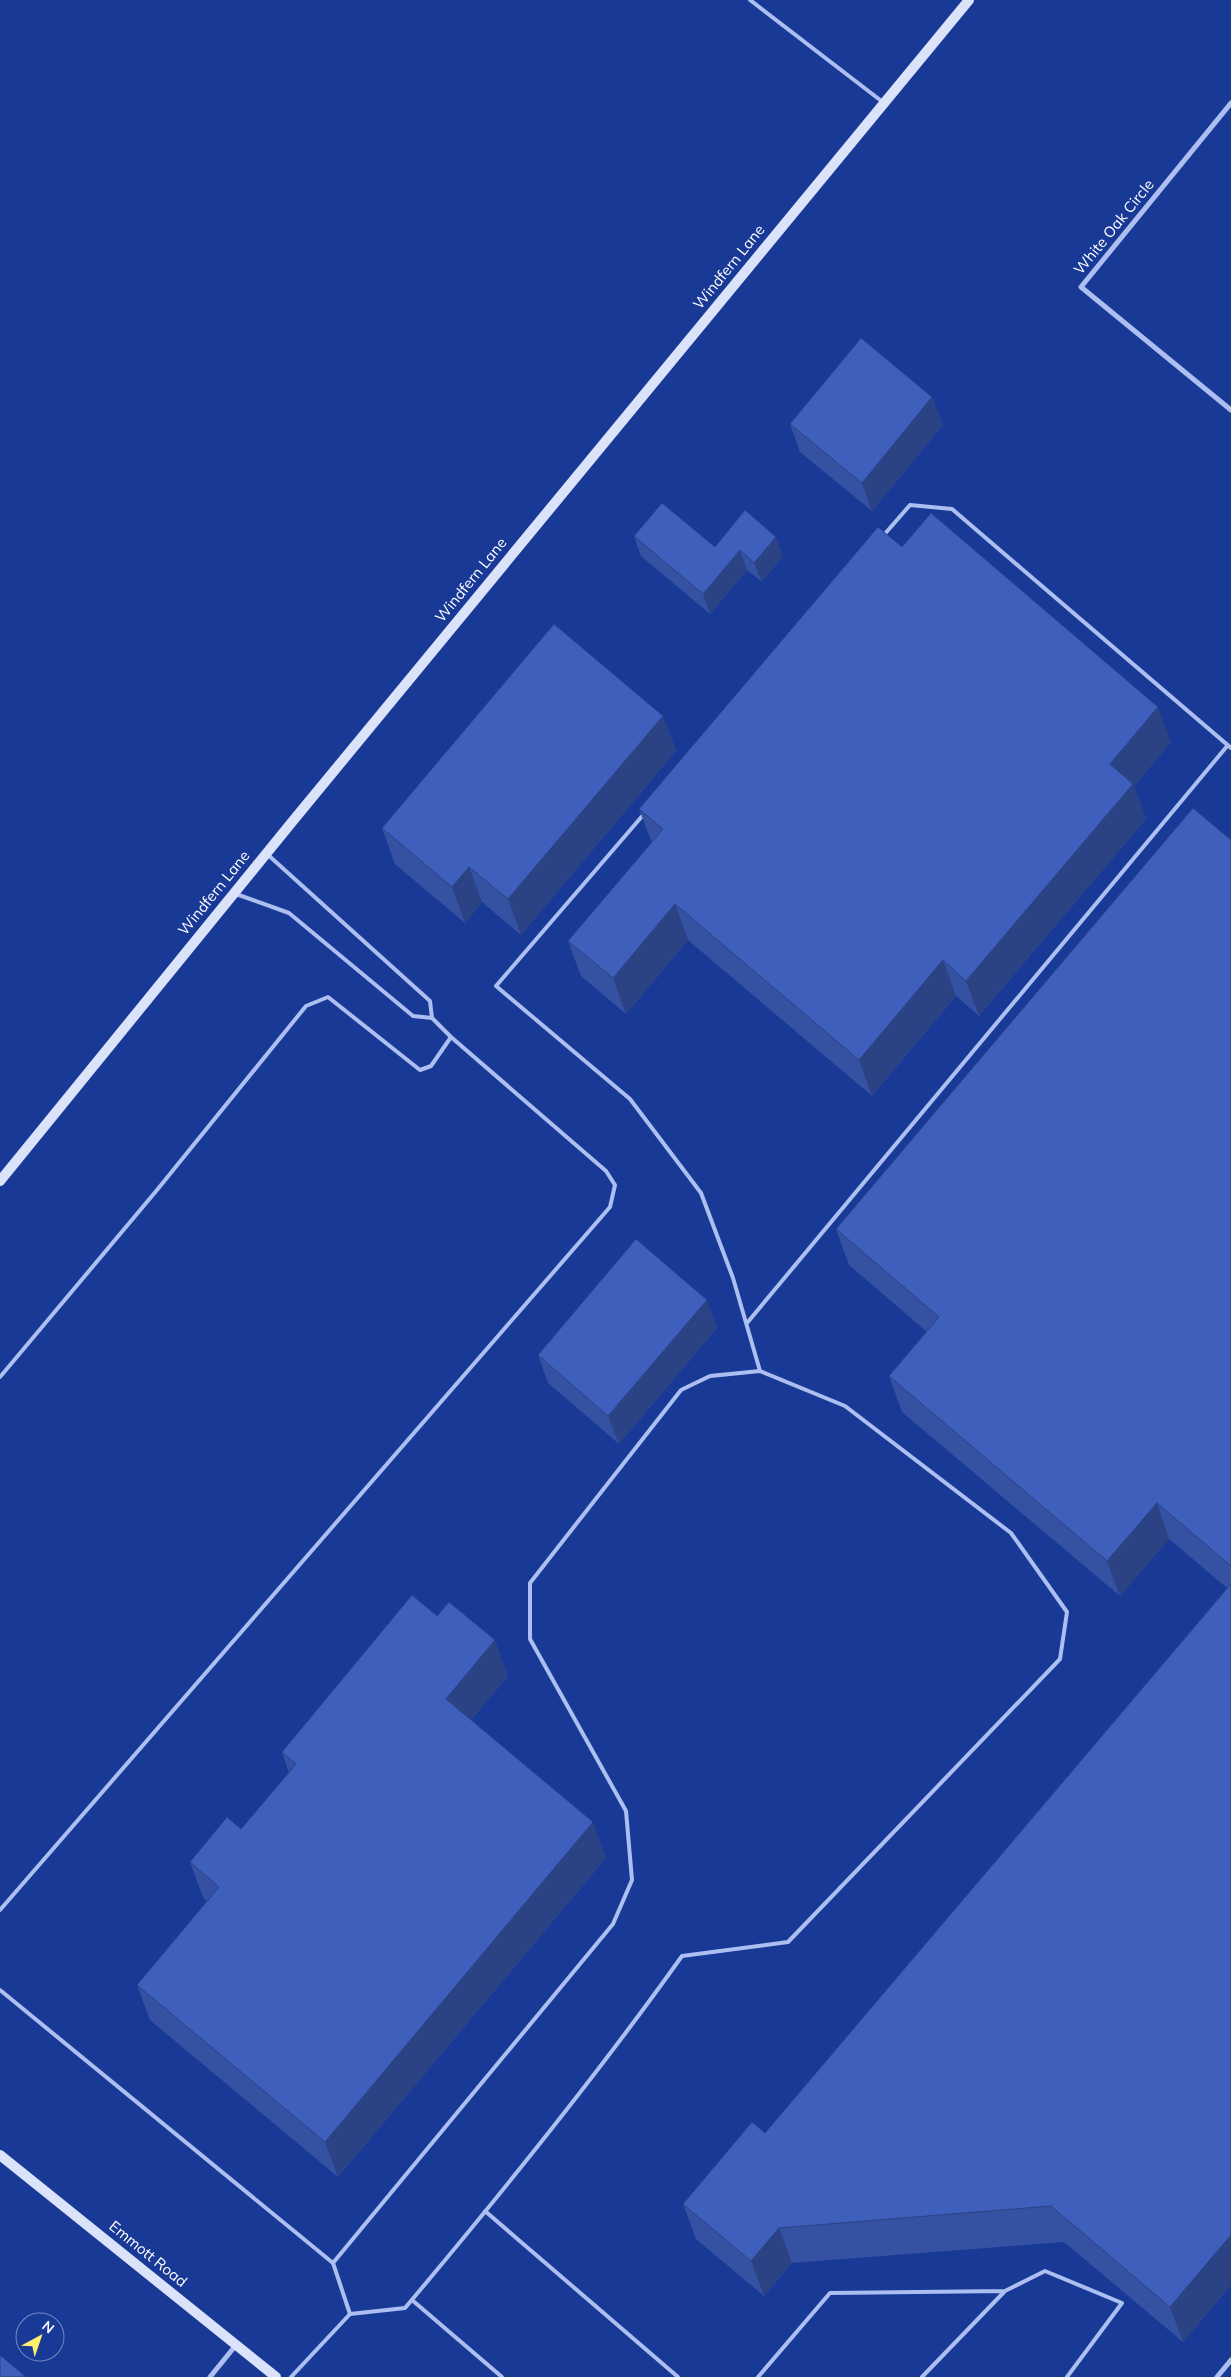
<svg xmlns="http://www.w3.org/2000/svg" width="1231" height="2377" viewBox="0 0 1231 2377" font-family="Mulish,sans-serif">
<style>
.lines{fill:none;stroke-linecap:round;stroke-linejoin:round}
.lane{stroke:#adbff1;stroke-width:4}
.street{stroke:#adbff1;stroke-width:5}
.secondary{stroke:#dbe3fb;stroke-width:10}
.wall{fill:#3552a2}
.shaded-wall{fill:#2b4284}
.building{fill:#3e5fbc;stroke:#2b4284}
.labels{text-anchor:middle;stroke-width:4;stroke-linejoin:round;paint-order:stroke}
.street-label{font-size:15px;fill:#fff;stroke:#193997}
</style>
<rect width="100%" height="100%" fill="#193997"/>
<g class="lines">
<path class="lane" d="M750 0 884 103
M883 536 910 505 952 509 1231 748
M644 814 496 986 630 1099 701 1193 733 1278 760 1371
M236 894 289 913 413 1016 432 1018 430 1001 267 854
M432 1018 451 1037
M747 1323 1228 745
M0 1377 157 1190 306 1006 328 997 420 1070 431 1066 451 1037 606 1171 615 1185 610 1207 0 1910
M0 1990 333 2263 350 2314
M485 2211 678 2377
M412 2300 502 2377
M291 2377 350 2314 405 2308C501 2194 595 2078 682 1956L788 1942 1060 1659 1067 1612 1011 1533 845 1406 760 1371 710 1376 681 1390 530 1583V1639L626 1811 632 1880 613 1924 333 2263
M758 2377 830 2293 1005 2291
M922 2377 1005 2291 1045 2271 1122 2303 1067 2377"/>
<path class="street" d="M1231 103 1081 287 1231 410
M210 2377 236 2345
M1217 2377 1231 2360"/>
<path class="secondary" d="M0 1181 292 822 969 0
M0 2155 276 2377"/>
</g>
<path class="wall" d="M932 397 943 425 872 511 800 452 790 424Z
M634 536 715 547 776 537 783 556 762 582 747 570 710 614 641 556Z
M902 547 1171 742 1134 786 1146 819 979 1016 956 996 872 1096 688 940 626 1014 581 976 568 941 652 843 639 809Z
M663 716 676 751 521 935 482 902 465 923 395 864 382 828Z
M1231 840V2285L1183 2342 1064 2242 792 2263 764 2296 696 2239 683 2204 765 2133 1227 1588 1169 1539 1120 1596 902 1412 889 1376 927 1332 849 1265 836 1229Z
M707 1300 717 1328 619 1444 548 1383 538 1355Z
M508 1676 471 1720 606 1858 338 2177 150 2020 137 1985 207 1901 203 1897 190 1862 241 1829 289 1773 282 1752Z"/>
<path class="shaded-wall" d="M932 397 943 425 872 511 862 483Z
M776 537 783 556 762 582 754 563Z
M740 550 747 570 710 614 703 594Z
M1158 707 1171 742 1134 786 1146 819 979 1016 966 981 1110 764Z
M663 716 676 751 521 935 508 899Z
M469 867 482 902 465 923 452 887Z
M675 904 688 940 626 1014 613 978Z
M943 960 956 996 872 1096 859 1060Z
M707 1300 717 1328 619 1444 608 1416Z
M1157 1503 1169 1539 1120 1596 1107 1561Z
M495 1640 508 1676 459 1735 446 1699Z
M593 1822 606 1858 338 2177 325 2142Z
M779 2228 792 2263 764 2296 751 2261Z
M1231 2235V2285L1183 2342 1170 2307Z"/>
<path class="building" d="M861 338 932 397 862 483 790 424Z
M662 503 715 547 745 510 776 537 754 563 740 550 703 594 634 536Z
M931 513 1158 707 1110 764 1133 784 966 981 943 960 859 1060 675 904 613 978 568 941 663 829 639 809 878 527 902 547Z
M554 624 663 716 508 899 469 867 452 887 382 828Z
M1193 808 1231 840V1566L1157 1503 1107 1561 889 1376 939 1317 836 1229Z
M636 1239 707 1300 608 1416 538 1355Z
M1231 1584V2235L1170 2307 1051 2206 779 2228 751 2261 683 2204 752 2122 765 2133Z
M412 1595 437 1616 449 1602 495 1640 446 1699 593 1822 325 2142 137 1985 219 1887 190 1862 227 1817 241 1829 296 1764 282 1752Z
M0 2355 26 2377H0Z"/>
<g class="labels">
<g class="street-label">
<text transform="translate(1114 227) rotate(-51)" y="5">White Oak Circle</text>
<text transform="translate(729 267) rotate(-51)" y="5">Windfern Lane</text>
<text transform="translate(471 580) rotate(-51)" y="5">Windfern Lane</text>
<text transform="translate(214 893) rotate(-51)" y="5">Windfern Lane</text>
<text transform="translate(148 2254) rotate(39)" y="5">Emmott Road</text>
</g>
</g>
<g transform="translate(40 2337) rotate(40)"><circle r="24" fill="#193997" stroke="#7588c1"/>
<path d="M0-4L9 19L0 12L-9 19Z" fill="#fff06d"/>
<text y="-8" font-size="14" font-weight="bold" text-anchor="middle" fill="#ffffff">N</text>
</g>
</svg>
